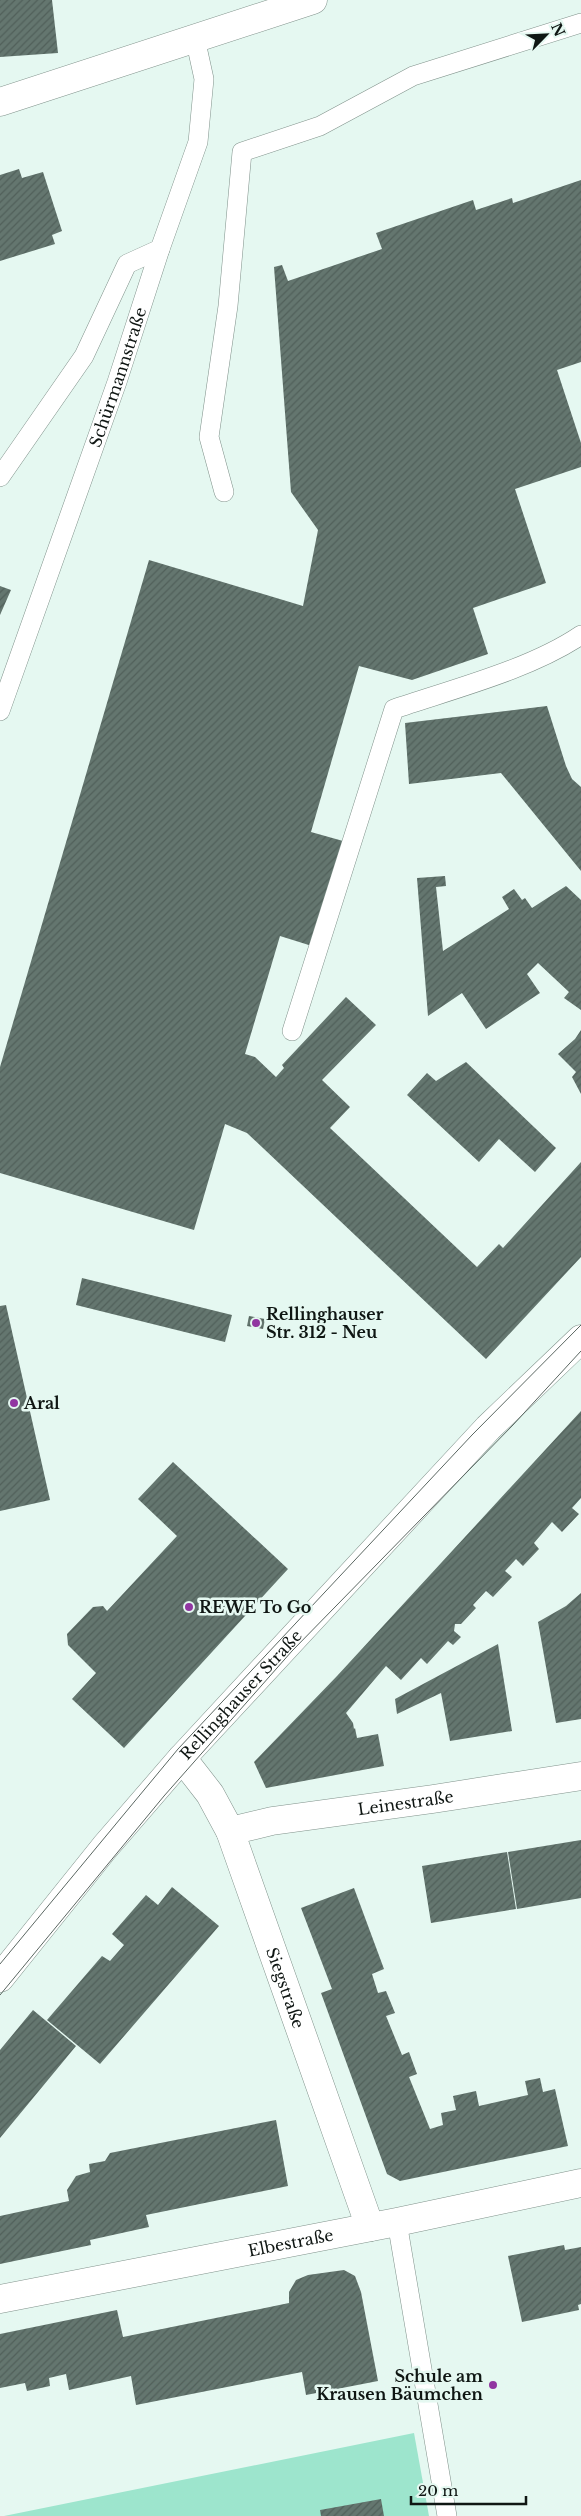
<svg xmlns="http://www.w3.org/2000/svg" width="581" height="2516" viewBox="0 0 581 2516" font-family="'Libre Baskerville',serif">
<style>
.park{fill:#9de5cd}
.building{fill:url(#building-hatch)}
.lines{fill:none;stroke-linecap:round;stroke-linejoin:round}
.service-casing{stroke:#80928b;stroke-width:20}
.minor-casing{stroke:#80928b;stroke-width:29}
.secondary-casing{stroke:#80928b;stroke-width:29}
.service{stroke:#fff;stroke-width:19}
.minor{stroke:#fff;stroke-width:28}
.secondary{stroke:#fff;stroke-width:28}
.tram{stroke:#5b6762;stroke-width:1}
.poi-dot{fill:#9136a1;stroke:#e5f8f1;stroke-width:2}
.labels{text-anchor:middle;stroke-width:5;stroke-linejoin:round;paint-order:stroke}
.street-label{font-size:16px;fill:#0f1613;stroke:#e5f8f1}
.poi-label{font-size:16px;font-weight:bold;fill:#0f1613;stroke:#e5f8f1;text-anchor:start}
</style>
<defs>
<pattern id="building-hatch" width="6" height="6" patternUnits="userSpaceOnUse" patternTransform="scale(1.25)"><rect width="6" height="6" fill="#64766f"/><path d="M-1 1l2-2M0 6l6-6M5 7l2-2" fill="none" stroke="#51605a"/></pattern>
</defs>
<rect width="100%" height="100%" fill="#e5f8f1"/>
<path class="park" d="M414 2433 429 2516H4Z"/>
<path class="building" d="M0 0H52L58 53 0 57Z
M19 169 22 178 43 172 62 231 52 235 55 244 0 261V175Z
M581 180V362L557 370 581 443V467L515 489 546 583 473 608 488 654 412 680 359 666 311 832 343 841 312 946 280 936 245 1054 255 1057 276 1077 284 1068 282 1065 346 997 376 1025 322 1080 350 1107 330 1128 477 1267 499 1244 503 1248 581 1162V1257L486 1359 247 1133 225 1124 194 1230 0 1173V1067L149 560 303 606 318 530 291 492 274 267 282 265 288 281 382 249 376 233 473 200 476 210 512 198 513 203Z
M0 586 11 590 0 615Z
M547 706 566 766 572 779 581 787V871L501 773 409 784 405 723Z
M445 876 446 886 436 887 443 951 509 909 502 897 514 889 522 900 525 898 532 908 566 886 581 900V1010L564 998 569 992 538 963 527 974 540 993 486 1029 462 993 428 1016 417 878Z
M581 1030V1094L572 1077 576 1072 558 1054 575 1039Z
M466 1062 556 1148 535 1172 499 1139 479 1162 407 1095 427 1073 436 1081Z
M82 1278 232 1315 225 1342 76 1305Z
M6 1305 50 1500 0 1511V1306Z
M249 1316 265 1319 263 1329 247 1326Z
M581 1411V1498L572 1508 579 1514 562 1532 552 1522 534 1543 539 1549 523 1566 516 1559 505 1571 512 1577 493 1597 486 1591 473 1605 476 1608 461 1624H455L454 1631 461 1637 453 1645 448 1641 427 1664 421 1658 401 1680 386 1666 346 1713 353 1723 354 1729 355 1728 357 1738 378 1734 384 1766 266 1788 254 1762 337 1676Z
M173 1462 288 1569 124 1748 72 1699 96 1673 68 1645 67 1634 93 1607 103 1606 107 1611 177 1536 138 1499Z
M581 1593V1719L556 1723 538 1622 566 1606Z
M498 1644 512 1731 450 1741 441 1693 397 1714 395 1699Z
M581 1840V1898L517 1909 508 1852Z
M507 1852 516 1909 431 1923 422 1866Z
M172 1887 219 1926 100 2064 47 2020 102 1956 110 1961 124 1945 112 1934 146 1895 158 1905Z
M354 1888 384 1969 372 1974 378 1993 386 1991 395 2013 386 2016 402 2055 409 2052 417 2074 409 2077 430 2129 443 2125 441 2113 456 2110 453 2096 476 2091 479 2106 528 2095 525 2081 540 2078 543 2092 555 2089 568 2146 400 2181 387 2174 321 1993 332 1989 301 1908Z
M33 2010 76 2046 0 2138V2050Z
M276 2120 288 2186 146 2215 149 2227 90 2240 91 2245 0 2264V2216L69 2201 67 2190 76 2176 90 2172 89 2164 105 2161 110 2153Z
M564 2245 565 2250 581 2247V2304L578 2305 579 2310 522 2322 508 2256Z
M344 2270 355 2276 361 2292 378 2381 306 2395 302 2372 136 2405 131 2376 69 2390 66 2374 49 2378 50 2386 27 2391 25 2383 0 2388V2334L117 2310 123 2337 289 2303V2292L296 2280 308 2275Z
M381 2499 384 2516H321L320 2510Z"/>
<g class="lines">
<defs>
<g id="service">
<path d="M0 477 84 356 127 264 160 249"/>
<path d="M224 492 209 437 228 306 242 152 320 126 413 76 581 23"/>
<path id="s1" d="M0 711 117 382 160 249 198 142 204 79 195 38"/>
<path d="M292 1031 394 709C453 689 531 669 581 635"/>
<path d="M397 2222 447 2516"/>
</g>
<g id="minor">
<path d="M0 102 313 0"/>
<path id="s2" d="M182 1758 210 1794 230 1831 370 2227"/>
<path id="s3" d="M230 1831 272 1821 433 1799 581 1776"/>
<path id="s4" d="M0 2299 397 2222 581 2183"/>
</g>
<g id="secondary">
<path id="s5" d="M0 1978 105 1847 182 1758 488 1428 581 1339"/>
</g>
</defs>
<use href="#service" class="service-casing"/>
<use href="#minor" class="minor-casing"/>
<use href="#secondary" class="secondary-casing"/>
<use href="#service" class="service"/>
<use href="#minor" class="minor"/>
<use href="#secondary" class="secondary"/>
<path class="tram" d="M0 1964 178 1749 472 1435 581 1325
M0 1995 164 1796 292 1651 513 1425 581 1351"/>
</g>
<g class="poi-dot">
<circle cx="256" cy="1323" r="5"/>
<circle cx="14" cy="1403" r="5"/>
<circle cx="189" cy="1607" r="5"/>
<circle cx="493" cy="2385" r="5"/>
</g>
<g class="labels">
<g class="street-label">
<text dy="6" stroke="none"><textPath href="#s1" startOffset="354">Schürmannstraße</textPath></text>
<text dy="6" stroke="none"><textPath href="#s5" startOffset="372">Rellinghauser Straße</textPath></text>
<text dy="6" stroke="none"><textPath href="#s3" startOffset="178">Leinestraße</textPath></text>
<text dy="6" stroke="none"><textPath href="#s2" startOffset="254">Siegstraße</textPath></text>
<text dy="6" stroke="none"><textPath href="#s4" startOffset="296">Elbestraße</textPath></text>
</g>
<g class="poi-label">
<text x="266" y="1320">Rellinghauser<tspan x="266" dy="18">Str. 312 - Neu</tspan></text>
<text x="24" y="1409">Aral</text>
<text x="199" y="1613">REWE To Go</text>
<text x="483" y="2382" text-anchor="end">Schule am<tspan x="483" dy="18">Krausen Bäumchen</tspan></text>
</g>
</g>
<g transform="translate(546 35) rotate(66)" stroke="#e5f8f1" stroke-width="4" paint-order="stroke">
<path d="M0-4L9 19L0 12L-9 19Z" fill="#0f1613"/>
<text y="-8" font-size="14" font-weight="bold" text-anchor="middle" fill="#0f1613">N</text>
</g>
<path d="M411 2496v8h115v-8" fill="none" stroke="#0f1613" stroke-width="2.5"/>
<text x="418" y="2496" font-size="15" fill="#0f1613" stroke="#e5f8f1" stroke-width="4" paint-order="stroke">20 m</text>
</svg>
